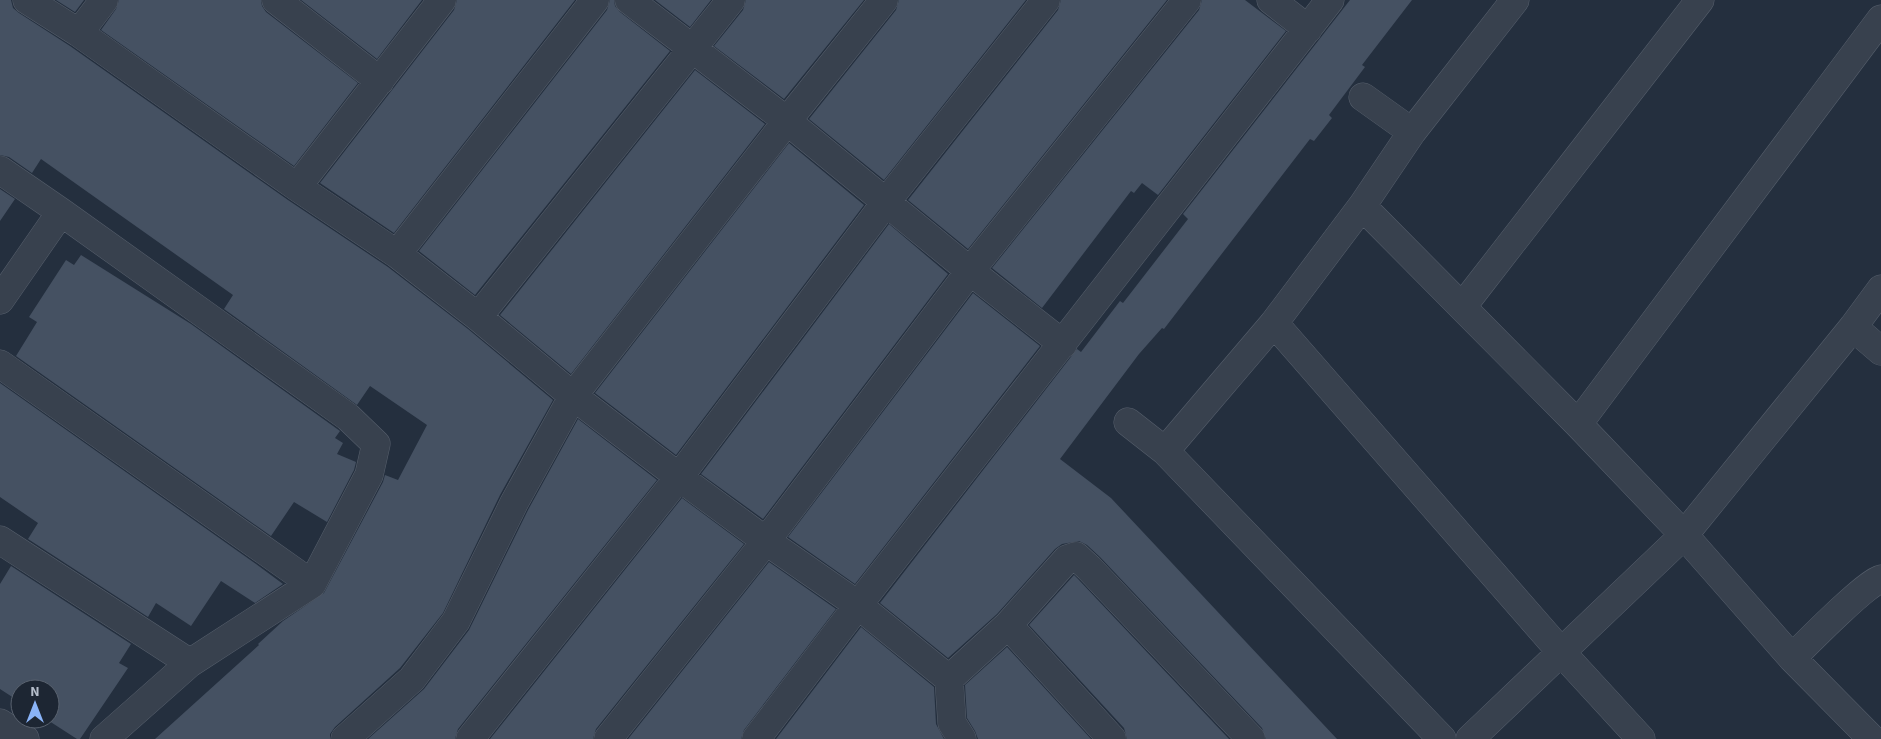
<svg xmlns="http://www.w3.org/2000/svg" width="1881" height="739" viewBox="0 0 1881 739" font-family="'Source Sans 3',sans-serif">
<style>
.building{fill:#455162}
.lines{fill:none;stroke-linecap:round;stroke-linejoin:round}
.minor-casing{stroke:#565f6c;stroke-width:29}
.minor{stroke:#38414e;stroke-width:28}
</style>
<rect width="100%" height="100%" fill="#242f3e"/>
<path class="building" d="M0 0H11L13 8 19 13 70 46 288 200 388 267 468 329 553 400 500 495 443 613 400 668 335 727 330 734V739H155L259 645 258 644 283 621 324 593 383 482 385 475 398 480 427 425 370 386 357 405 224 309 233 295 41 159 32 173 9 157 0 155Z
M56 0H84L75 12Z
M119 0H261L262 6 266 12 358 83 294 166 101 30 116 9Z
M301 0H422L377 59Z
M457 0H575L394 233 320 183 454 10Z
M610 0H614L615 6 620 12 670 51 475 295 419 251 607 10Z
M655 0H711L690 27Z
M746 0H864L784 99 714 46 743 10Z
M899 0H1026L884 180 809 119 896 10Z
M1061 0H1167L968 249 908 200 1058 10Z
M1202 0H1245L1286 31 1158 195 1142 183 1134 193 1131 191 1042 308 992 268 1199 10Z
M1350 0H1412L1362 65 1365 67 1329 115 1332 118 1314 141 1310 139 1164 329 1162 328 1139 354 1060 459 1111 498 1337 739H1266L1262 728 1100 557 1087 545 1079 541 1062 544 1055 549 997 614 948 658 880 603 1077 349 1081 352 1120 301 1123 303 1188 219 1183 214Z
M695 70 765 124 571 374 500 315Z
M789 143 864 205 676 455 595 393Z
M0 189 15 199 0 221Z
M889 224 948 274 763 519 701 474Z
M81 255 191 324 340 431 335 438 343 443 337 454 356 462 354 470 327 522 294 502 271 536 16 356 37 322 29 317 66 260 74 265Z
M973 293 1040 346 855 584 788 537Z
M0 383 256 564 283 584 255 603 221 581 191 626 156 603 148 617 28 539 38 523 0 497Z
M578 419 657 480 458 729 455 739H368L424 689 469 630 528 510Z
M682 498 744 544 596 729 593 739H490Z
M769 562 836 609 744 730 741 739H628Z
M11 566 131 644 119 663 128 668 80 739H77L46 719H50V689H20V702L0 689V584Z
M1074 575 1078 579 1229 739H1127L1124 728 1029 625Z
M861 627 934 687 936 724 944 739H776Z
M1007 647 1091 739H978L975 731 967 718 965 685Z"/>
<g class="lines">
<defs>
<path id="minor" d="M27 0 79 33 297 187 397 254 478 317 573 396 679 477 766 541 858 605 949 679
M276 0 380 81
M629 0 787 121 970 271 1063 344
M1271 0 1308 29
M79 33 104 0
M1363 97 1412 132
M0 170 61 212 348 417 376 444 369 475 312 584 190 663 104 739
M297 187 442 0
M1362 206 1578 424 1684 535 1792 658 1872 739
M397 254 595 0
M0 300 61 212
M1462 307 1700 0
M478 317 731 0
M1274 323 1562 653 1641 739
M1853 327 1881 351
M0 364 312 584
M1128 422 1165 451 1442 739
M1578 424 1881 19
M1165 451 1274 323 1362 206 1412 132 1515 0
M0 540 190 663
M1008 625 1112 739
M1792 658C1806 644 1868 581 1881 579
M0 723 25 739
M345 739 412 679 456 621 514 503 573 396 787 121 884 0
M470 739 679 477 886 202 1046 0
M608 739 766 541 970 271 1187 0
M756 739 858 605 1330 0
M962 739 952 723 949 679 1008 625 1067 559 1076 556 1089 568 1251 739
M1470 739 1684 535 1853 327 1881 289"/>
</defs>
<use href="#minor" class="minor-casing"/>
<use href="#minor" class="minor"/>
</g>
<g transform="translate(35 704)"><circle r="24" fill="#1d2633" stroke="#59626f"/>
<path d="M0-4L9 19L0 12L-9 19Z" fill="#8ab4f8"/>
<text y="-8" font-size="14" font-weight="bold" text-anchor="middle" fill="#b4bcc9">N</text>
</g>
</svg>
